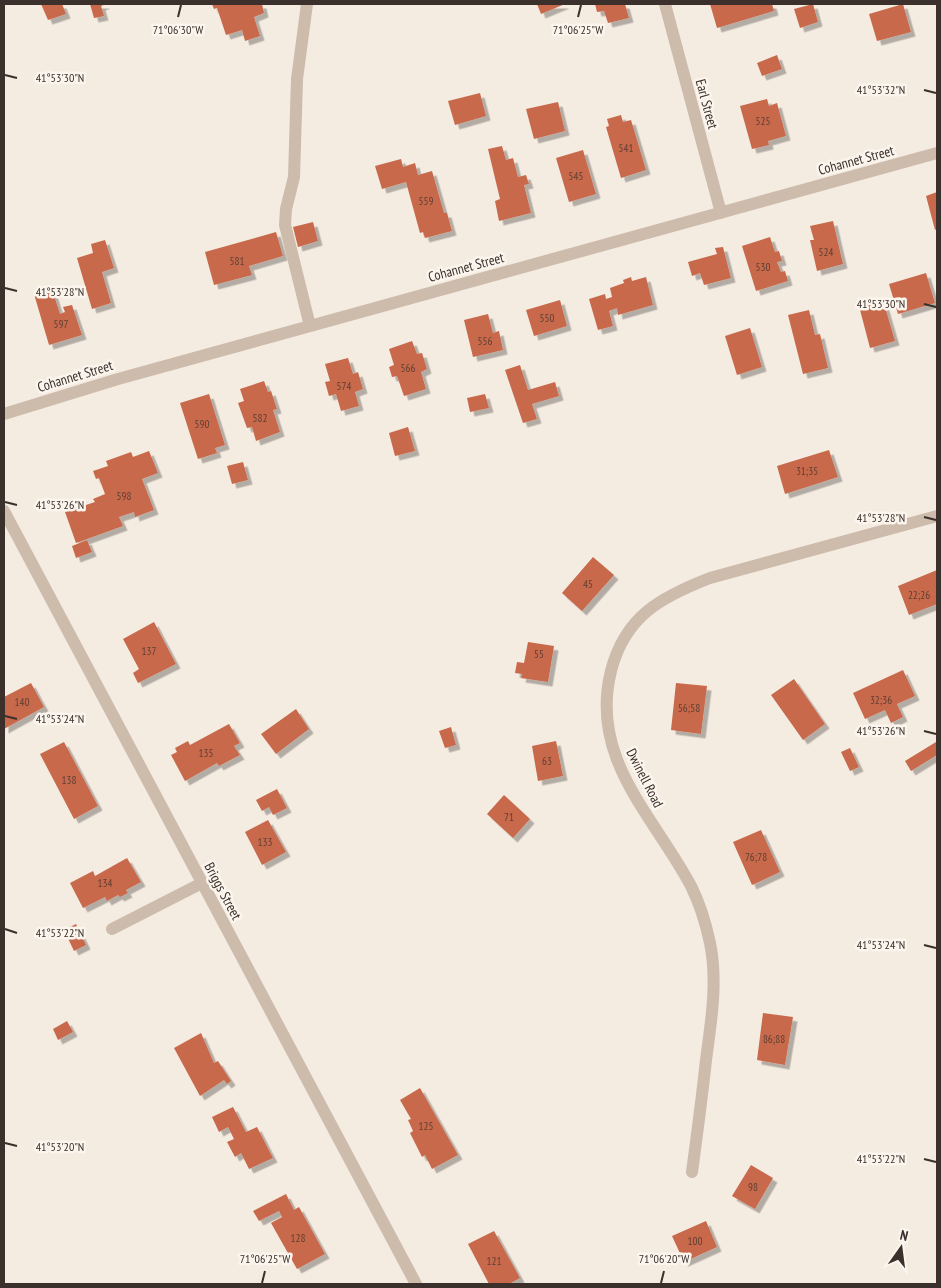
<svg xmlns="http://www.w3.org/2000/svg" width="941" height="1288" viewBox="0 0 941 1288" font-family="'PT Sans Narrow',sans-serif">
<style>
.building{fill:#c8694b;filter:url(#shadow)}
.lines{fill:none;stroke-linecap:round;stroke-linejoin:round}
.minor{stroke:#cdbbac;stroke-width:12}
.ticks{fill:none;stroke:#3b302b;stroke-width:2}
.labels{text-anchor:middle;stroke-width:5;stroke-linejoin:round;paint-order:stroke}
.number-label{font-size:11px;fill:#5e3e33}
.street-label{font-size:14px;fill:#3b302b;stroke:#fbf5ee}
.ticks-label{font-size:12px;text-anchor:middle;fill:#3b302b;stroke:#fbf5ee;stroke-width:5;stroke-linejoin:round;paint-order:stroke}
</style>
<defs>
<filter id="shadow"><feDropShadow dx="4.5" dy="4.5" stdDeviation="0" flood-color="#0004"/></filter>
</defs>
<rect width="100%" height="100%" fill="#f4ebe1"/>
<path class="building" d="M41 4H62L66 14 48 20Z
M90 4H106L101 6 104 16 94 18Z
M212 4H262L264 13 254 17 260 36 245 41 242 30 226 35 217 8 214 9Z
M537 4H565L541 14Z
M595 4H625L629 18 608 23 604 11 597 12Z
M710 4H772L774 11 717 28Z
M813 4 818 22 800 28 794 9Z
M903 4 911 32 877 41 869 14Z
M777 55 782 69 762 76 757 63Z
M480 93 486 116 455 125 448 101Z
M767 99 769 106 777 103 786 136 768 141 769 145 752 149 740 106Z
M558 102 565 131 534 139 526 109Z
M621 115 623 122 631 120 646 170 621 178 606 127 609 126 607 119Z
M502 146 506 160 513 158 518 177 526 175 529 184 524 185 531 213 499 221 495 201 500 199 488 149Z
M583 150 596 194 569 202 556 158Z
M401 159 403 167 415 163 418 175 432 171 444 213H447L452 231 425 238 423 232 420 233 406 182 382 189 375 166Z
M937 192V229L935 230 926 196Z
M833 221 843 264 817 271 810 240H814L810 226Z
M313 222 318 241 298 247 293 227Z
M276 232 283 256 249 266 252 275 214 285 205 252Z
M770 237 775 252 779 251 782 261 777 262 781 272 785 271 788 281 756 291 742 246Z
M105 240 114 268 102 272 111 303 92 309 77 258 93 253 91 244Z
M723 247 731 278 704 285 700 273 692 276 688 262 717 254 715 248Z
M926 273 935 303 898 314 889 284Z
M631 277 632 281 646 277 653 305 618 315 617 308 609 311 613 326 598 330 589 299 605 294 606 299 612 297 610 288 624 283 623 280Z
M52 289 60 314 65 312 63 307 72 305 82 335 49 345 34 294Z
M560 300 567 326 534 336 526 310Z
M883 300 895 341 870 348 859 306Z
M809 310 815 335 820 334 828 368 803 374 788 315Z
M488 314 493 333 499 331 503 350 473 357 464 320Z
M750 328 762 367 737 375 725 336Z
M412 341 417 354 422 353 427 369 421 372 426 389 404 396 397 376 392 377 389 367 394 365 389 349Z
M348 358 353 374 358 372 363 389 355 392 359 406 341 411 336 394 329 396 325 382 330 381 325 364Z
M520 365 528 390 555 382 559 396 532 404 537 419 523 423 505 370Z
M264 381 268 392 271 391 277 409 273 410 280 432 256 441 252 427 247 428 238 403 244 401 240 389Z
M209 394 225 445 215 448 217 453 198 459 180 403Z
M485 394 489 408 470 412 467 398Z
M408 427 415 451 395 456 389 433Z
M829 450 838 477 785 494 777 466Z
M149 451 158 473 142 479 154 510 135 517 134 512 119 517 123 526 76 543 65 512 95 502 93 499 105 494 99 478 96 479 93 471 108 466 106 461 131 452 133 457Z
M243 462 248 480 232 484 227 466Z
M87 540 92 552 76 558 72 546Z
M593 557 614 575 582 611 562 593Z
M937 570V604L909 615 898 586Z
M154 622 176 664 138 683 133 673 139 669 123 639Z
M528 642 554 646 548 682 521 678 522 674 515 673 517 662 524 663Z
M903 670 915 696 897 704 903 717 891 723 885 710 865 719 853 693Z
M794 679 825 724 803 740 771 695Z
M31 683 44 707 4 729V697Z
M676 683 707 686 701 734 671 730Z
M296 709 309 729 276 754 261 734Z
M229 724 240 743 234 746 240 755 219 766 217 763 185 781 171 755 177 752 175 748 188 741 190 745Z
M451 727 456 745 445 748 439 731Z
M556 741 563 776 538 781 532 746Z
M64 742 98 806 74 819 40 754Z
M936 742 937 755 911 771 905 761Z
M850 748 859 767 850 771 841 752Z
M277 789 287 808 273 815 269 807 262 811 256 800Z
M504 795 530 819 513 838 487 814Z
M268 820 286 852 262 865 245 832Z
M761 830 780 872 752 885 733 842Z
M127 858 141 882 126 890 128 893 120 897 118 895 107 901 105 897 83 908 70 883 93 871 95 876Z
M76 924 86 945 74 951 64 930Z
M763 1013 793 1017 785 1065 757 1060Z
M67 1021 73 1032 58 1040 53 1029Z
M201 1033 214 1063 218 1061 231 1081 227 1084 224 1080 200 1096 174 1048Z
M420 1088 458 1155 432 1169 425 1155 422 1157 410 1133 413 1131 408 1120 411 1119 400 1100Z
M233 1107 246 1132 257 1127 273 1158 249 1169 241 1153 235 1157 227 1142 234 1139 228 1127 219 1132 212 1117Z
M751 1165 773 1178 755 1209 732 1196Z
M286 1194 294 1210 299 1207 325 1254 297 1269 271 1223 282 1217 279 1211 259 1221 253 1211Z
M706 1221 717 1247 684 1262 672 1236Z
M494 1231 520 1278 509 1284H489L468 1244Z"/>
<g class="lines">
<path class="minor" d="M307 4 297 79 294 177 286 209 285 225 310 326
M665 4 721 213
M4 414 118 379 937 153
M4 511 416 1284
M112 929 202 883
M692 1172C697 1135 702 1097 706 1060 711 1022 718 982 710 943 706 924 700 904 691 886 654 816 589 759 611 671 625 616 661 597 710 578L937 516"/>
</g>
<path class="ticks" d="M178 17 181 5M578 17 581 5M5 75 17 78M924 90 936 93M5 288 17 291M924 304 936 307M5 502 17 505M924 517 936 520M5 716 17 719M924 731 936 734M5 929 17 933M924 945 936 948M5 1143 17 1146M924 1159 936 1162M262 1283 265 1271M661 1283 664 1271"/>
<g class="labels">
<g class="number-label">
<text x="763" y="125">525</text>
<text x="626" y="152">541</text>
<text x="576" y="180">545</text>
<text x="426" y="205">559</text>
<text x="826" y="256">524</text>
<text x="237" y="265">581</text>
<text x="763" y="271">530</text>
<text x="547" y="322">550</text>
<text x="61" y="328">597</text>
<text x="485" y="345">556</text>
<text x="408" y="372">566</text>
<text x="344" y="390">574</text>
<text x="260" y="422">582</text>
<text x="202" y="428">590</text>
<text x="807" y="475">31;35</text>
<text x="124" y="500">598</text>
<text x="588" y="588">45</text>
<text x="919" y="599">22;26</text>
<text x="149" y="655">137</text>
<text x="539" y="658">55</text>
<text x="881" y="704">32;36</text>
<text x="22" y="706">140</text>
<text x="689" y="712">56;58</text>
<text x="206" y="757">135</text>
<text x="547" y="765">63</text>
<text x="69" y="784">138</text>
<text x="509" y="821">71</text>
<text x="265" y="846">133</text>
<text x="756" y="861">76;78</text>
<text x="105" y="887">134</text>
<text x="774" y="1043">86;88</text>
<text x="426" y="1130">125</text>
<text x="753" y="1191">98</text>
<text x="298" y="1242">128</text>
<text x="695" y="1245">100</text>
<text x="494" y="1265">121</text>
</g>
<g class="street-label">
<text transform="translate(707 104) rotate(75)" y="5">Earl Street</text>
<text transform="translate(856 160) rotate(-15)" y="5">Cohannet Street</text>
<text transform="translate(466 267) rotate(-15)" y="5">Cohannet Street</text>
<text transform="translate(75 376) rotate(-17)" y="5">Cohannet Street</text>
<text transform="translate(645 778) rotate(63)" y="5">Dwinell Road</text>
<text transform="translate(223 891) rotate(62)" y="5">Briggs Street</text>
</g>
</g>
<g class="ticks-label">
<text x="178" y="34">71°06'30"W</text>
<text x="578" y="34">71°06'25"W</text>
<text x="60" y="82">41°53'30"N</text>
<text x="881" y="94">41°53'32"N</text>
<text x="60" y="296">41°53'28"N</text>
<text x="881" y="308">41°53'30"N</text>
<text x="60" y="509">41°53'26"N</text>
<text x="881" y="522">41°53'28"N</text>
<text x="60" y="723">41°53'24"N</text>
<text x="881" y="735">41°53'26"N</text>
<text x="60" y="937">41°53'22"N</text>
<text x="881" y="949">41°53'24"N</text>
<text x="60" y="1151">41°53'20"N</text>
<text x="881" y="1163">41°53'22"N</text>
<text x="265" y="1263">71°06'25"W</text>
<text x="664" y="1263">71°06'20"W</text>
</g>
<rect width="941" height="1288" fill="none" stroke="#3b302b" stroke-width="10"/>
<g transform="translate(901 1248) rotate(14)" stroke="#fbf5ee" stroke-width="4" paint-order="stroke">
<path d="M0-4L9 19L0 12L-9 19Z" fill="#3b302b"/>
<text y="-8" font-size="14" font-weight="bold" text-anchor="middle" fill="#3b302b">N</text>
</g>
</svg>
